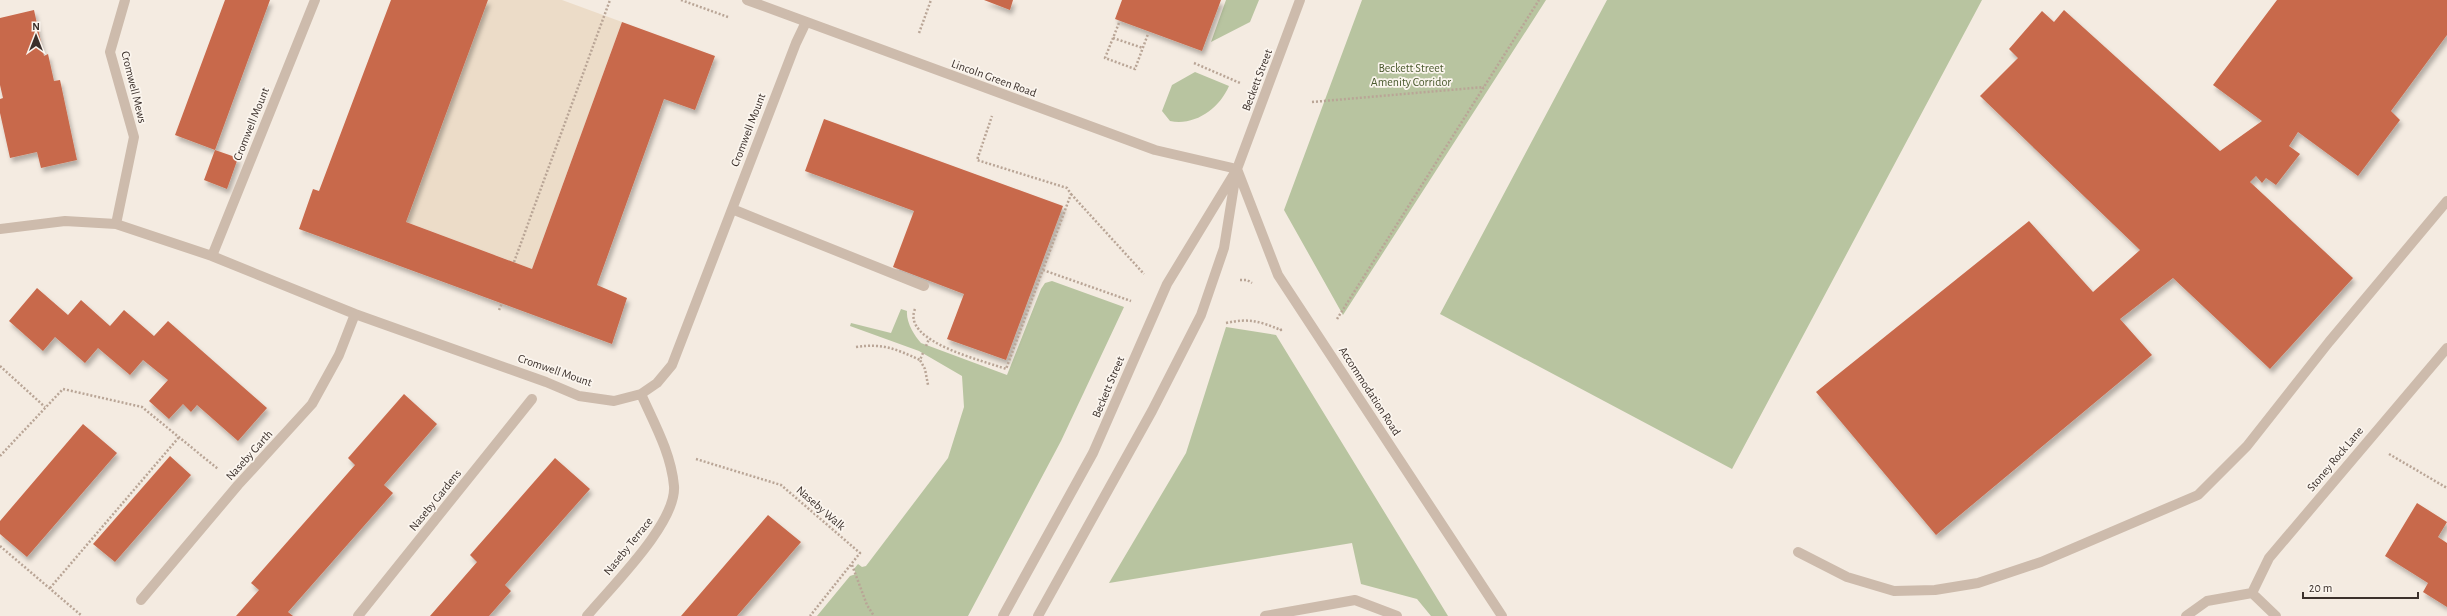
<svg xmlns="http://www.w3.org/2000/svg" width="2447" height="616" viewBox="0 0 2447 616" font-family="'Alegreya Sans',sans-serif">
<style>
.green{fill:#b8c4a0}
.plaza{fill:#ecdcc8}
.building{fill:#c8694b;filter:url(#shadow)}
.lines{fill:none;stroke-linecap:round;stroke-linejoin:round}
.path{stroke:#b9a596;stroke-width:2.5;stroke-dasharray:2 2;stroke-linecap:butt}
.minor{stroke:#cdbbac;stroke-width:10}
.labels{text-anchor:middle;stroke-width:3.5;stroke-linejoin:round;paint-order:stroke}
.park-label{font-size:12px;fill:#4a5a2e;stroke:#fbf5ee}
.street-label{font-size:12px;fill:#3b302b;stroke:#fbf5ee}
</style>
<defs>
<filter id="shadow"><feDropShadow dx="2.5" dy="4.5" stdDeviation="2" flood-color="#0004"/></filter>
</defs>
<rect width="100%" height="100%" fill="#f4ebe1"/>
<path class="green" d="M1226 0H1259L1250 22 1211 42Z
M1362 0H1546L1343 315 1284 210Z
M1607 0H1982L1732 469 1440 314Z
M1195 72 1229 86C1219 109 1195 126 1170 121L1162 111 1172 85Z
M1052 281 1124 307 1061 441 968 616H817L850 576 856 574 854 569 858 564 862 567 866 566 948 458 964 407 962 376 919 351 850 326 851 323 891 333 901 309 907 311C906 322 914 335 921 343L1007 375 1041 289 1045 283Z
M1226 327 1276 335 1448 616H1431L1417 599 1361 584 1352 543 1109 583 1186 453Z"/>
<path class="plaza" d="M488 0H562L622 22 532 269 406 222Z"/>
<path class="building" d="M225 0H270L215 150 175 135Z
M391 0H488L406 222 532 269 622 22 715 56 695 110 664 99 597 285 627 298 612 344 299 229 313 189 319 191Z
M984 0H1013L1010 10Z
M1122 0H1221L1202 51 1115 19Z
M2277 0H2447V35L2391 111 2400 120 2358 176 2298 132 2289 146 2300 154 2276 185 2266 178 2262 183 2256 176 2250 182 2353 278 2270 369 2173 278 2120 319 2152 355 1936 535 1816 392 2029 221 2093 292 2140 250 1980 96 2018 58 2009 49 2042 11 2054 22 2064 10 2220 151 2262 121 2213 85Z
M34 10 44 56 48 54 54 81 60 80 77 160 41 168 37 152 10 158 0 113V99L3 98 0 85V18Z
M824 119 1063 206 1006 360 947 339 964 294 893 267 914 211 805 171Z
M215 150 238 158 227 189 204 180Z
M37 288 68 315 81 300 110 326 124 310 154 336 168 321 267 408 238 441 197 405 191 412 183 404 169 419 149 401 168 380 143 360 130 375 98 348 85 363 55 337 43 351 9 321Z
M404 394 437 424 384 485 393 493 288 612 293 616H236L259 590 251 583 355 465 348 458Z
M83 424 117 453 27 557 0 534V521Z
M170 456 191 475 115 562 93 544Z
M555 458 590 489 505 585 511 591 489 616H430L477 562 470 555Z
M2417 503 2447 522 2438 537 2447 543V607L2423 592 2428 583 2385 556Z
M768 515 801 542 737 616H681Z"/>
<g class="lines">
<path class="path" d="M681 0 728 17
M1119 23 1105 58 1135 69 1148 34
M919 33 931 0
M1113 38 1143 48
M1194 63 1240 83
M1312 102 1484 87
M1071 194 1144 274
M514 262 610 0
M1043 270 1131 301
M1240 280H1247L1252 283
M915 309C901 342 985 361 1006 369L1071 194 1067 188 977 160 992 116
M499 310 502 303
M1337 319 1539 0
M1226 323C1249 318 1259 321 1281 330L1280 328
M926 346 929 339
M856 347C883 343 896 349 920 360
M923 353 920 360 925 369 928 385
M0 366 45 407
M2389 454 2447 488
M0 456 63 389 142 407 218 469
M696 459 781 485 860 553 810 616
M0 546 82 616
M852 565 867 605 874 616
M50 588 180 436"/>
<path class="minor" d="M747 0 1155 150 1237 169
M1237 169 1278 275 1502 616
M732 209 924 286
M116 224 134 137 110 52 125 0
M0 229 65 221 116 224 212 256 355 314 546 382 579 396 614 401 641 394 657 383 672 365 796 43 806 22
M212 256 315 0
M1798 552 1847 577 1894 591 1935 590 1978 583 2041 562 2198 495 2247 446 2329 342 2447 201
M2252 593 2269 558 2447 348
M2252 593 2276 616
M141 600 238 485 312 404 339 355 355 314
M358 616 532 399
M587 616C610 588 677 523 674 486 671 453 654 423 641 394
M1003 616 1093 453 1167 284 1237 169 1300 0
M1038 616 1152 411 1201 315 1224 248 1236 173
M1265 616 1355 600 1397 616
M2186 616 2207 601 2252 593"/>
</g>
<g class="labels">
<g class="park-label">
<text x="1411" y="72">Beckett Street<tspan x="1411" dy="14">Amenity Corridor</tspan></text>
</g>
<g class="street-label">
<text transform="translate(994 78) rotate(20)" y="4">Lincoln Green Road</text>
<text transform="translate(1257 80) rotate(-69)" y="4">Beckett Street</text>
<text transform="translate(134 87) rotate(76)" y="4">Cromwell Mews</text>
<text transform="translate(251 124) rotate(-68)" y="4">Cromwell Mount</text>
<text transform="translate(748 130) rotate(-69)" y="4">Cromwell Mount</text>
<text transform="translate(555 370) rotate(19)" y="4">Cromwell Mount</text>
<text transform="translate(1108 387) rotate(-67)" y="4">Beckett Street</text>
<text transform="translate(1370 391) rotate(57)" y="4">Accommodation Road</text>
<text transform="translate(249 455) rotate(-48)" y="4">Naseby Garth</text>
<text transform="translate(2335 459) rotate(-50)" y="4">Stoney Rock Lane</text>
<text transform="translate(435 500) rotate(-51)" y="4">Naseby Gardens</text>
<text transform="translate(821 508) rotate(41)" y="4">Naseby Walk</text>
<text transform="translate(628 546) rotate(-51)" y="4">Naseby Terrace</text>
</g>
</g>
<g transform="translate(36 36)" stroke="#fbf5ee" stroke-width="3" paint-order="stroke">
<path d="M0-3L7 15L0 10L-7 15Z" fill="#3b302b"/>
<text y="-6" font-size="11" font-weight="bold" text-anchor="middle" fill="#3b302b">N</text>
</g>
<path d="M2303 592v6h115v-6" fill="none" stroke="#3b302b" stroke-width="2"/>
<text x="2309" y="592" font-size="12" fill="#3b302b" stroke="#fbf5ee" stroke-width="3" paint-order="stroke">20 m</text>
</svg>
